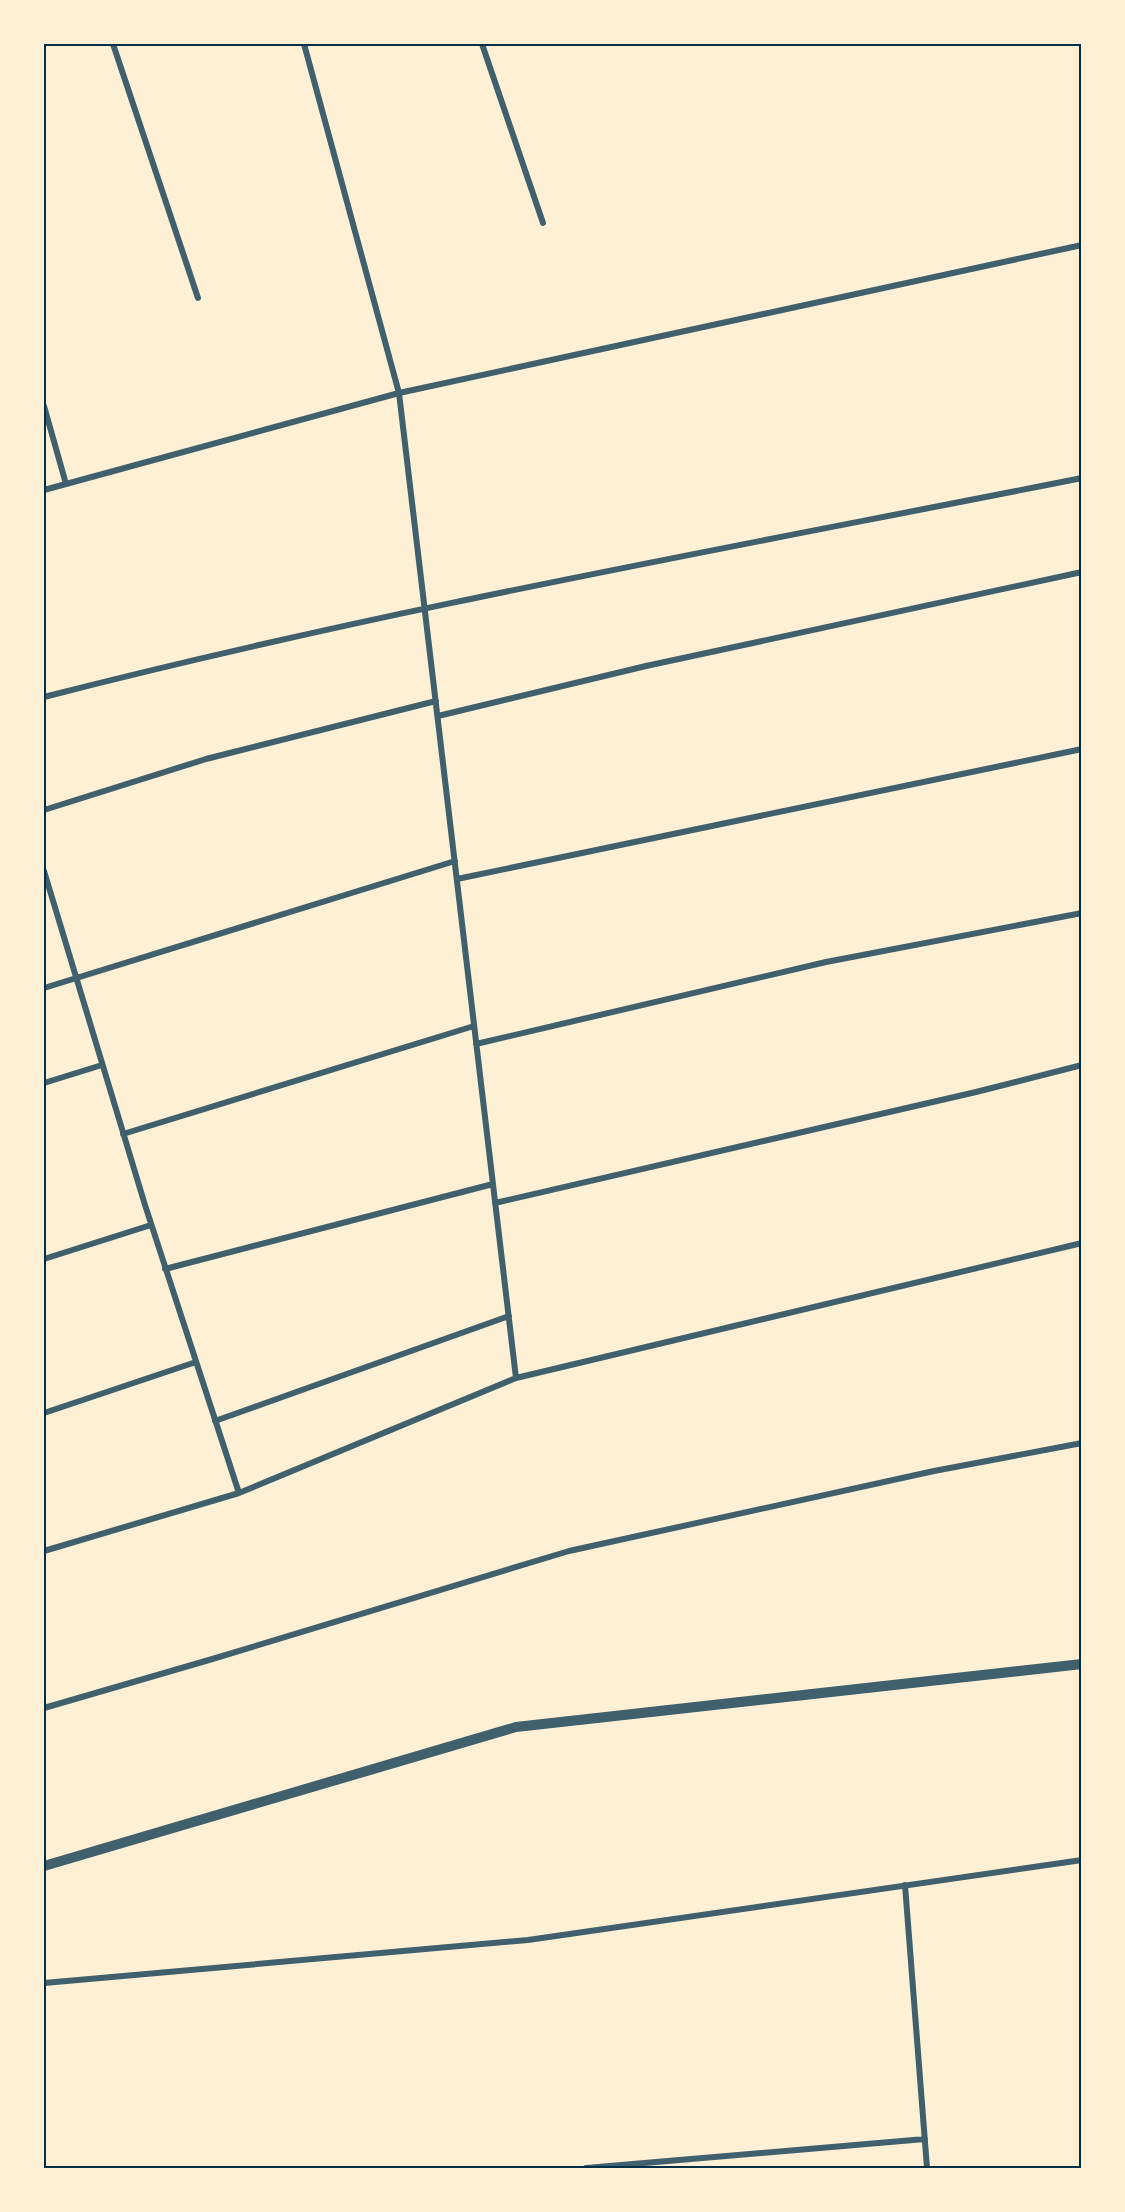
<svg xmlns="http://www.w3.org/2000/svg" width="1125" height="2212" viewBox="0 0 1125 2212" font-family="Cabin,sans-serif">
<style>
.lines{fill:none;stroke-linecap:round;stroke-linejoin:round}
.minor{stroke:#3f606c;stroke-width:6}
.tertiary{stroke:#3f606c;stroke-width:10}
.neatline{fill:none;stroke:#003049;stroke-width:2}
</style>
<rect width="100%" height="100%" fill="#fdf0d5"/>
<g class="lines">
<path class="minor" d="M113 44 198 298
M482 44 543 223
M44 406 66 484
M44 490 399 393 304 44
M44 697C386 609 735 547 1082 478
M438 716 646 666 1082 572
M44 810 206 759 436 701
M44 871 145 1205 239 1493 44 1551
M457 879 1082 749
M44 988 455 861
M476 1044 826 962 1082 913
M44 1083 102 1065
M123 1134 474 1026
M495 1203 976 1092 1082 1065
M44 1259 151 1225
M165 1269 493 1184
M516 1378 399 393 1082 245
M44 1413 196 1362
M215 1421 509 1316
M239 1493 516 1378 1082 1243
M44 1708 209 1660 569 1551 934 1471 1082 1443
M905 1885 927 2168
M44 1983 528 1940 1082 1860
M586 2168 925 2139"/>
<path class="tertiary" d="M44 1866 516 1727 1082 1664"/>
</g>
<rect width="1125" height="2212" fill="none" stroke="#fdf0d5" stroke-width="90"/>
<rect x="45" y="45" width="1035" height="2122" class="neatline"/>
</svg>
